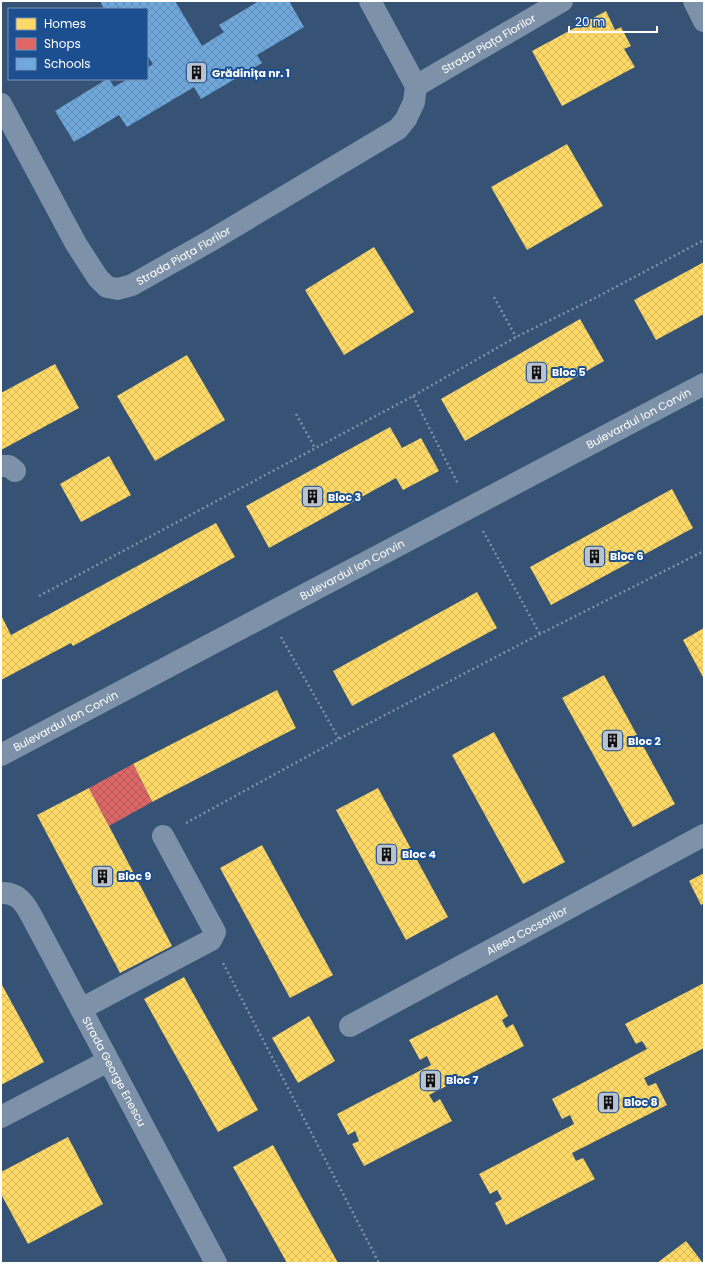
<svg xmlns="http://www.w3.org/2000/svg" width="705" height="1264" viewBox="0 0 705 1264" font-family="Poppins,sans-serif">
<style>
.homes{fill:url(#homes-cross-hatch)}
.shops{fill:url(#shops-cross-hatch)}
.schools{fill:url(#schools-cross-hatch)}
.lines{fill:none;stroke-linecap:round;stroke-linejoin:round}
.path{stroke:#7d92a8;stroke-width:2.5;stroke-dasharray:2 3;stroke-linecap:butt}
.minor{stroke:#7d92a8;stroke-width:22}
.labels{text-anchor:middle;stroke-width:4;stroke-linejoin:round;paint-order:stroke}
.street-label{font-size:11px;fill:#fff;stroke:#1b4f8f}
.poi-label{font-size:11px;font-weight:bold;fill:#fff;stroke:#1b4f8f;text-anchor:start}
</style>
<defs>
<pattern id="homes-cross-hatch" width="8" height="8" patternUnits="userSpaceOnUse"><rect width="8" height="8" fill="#ffd966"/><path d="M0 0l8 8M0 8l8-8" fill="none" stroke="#d2b660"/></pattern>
<pattern id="shops-cross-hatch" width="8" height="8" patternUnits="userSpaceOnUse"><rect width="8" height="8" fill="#e06666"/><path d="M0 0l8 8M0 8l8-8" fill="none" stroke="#ac5d5d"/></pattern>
<pattern id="schools-cross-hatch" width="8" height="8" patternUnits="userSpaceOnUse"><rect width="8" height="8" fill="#6fa8dc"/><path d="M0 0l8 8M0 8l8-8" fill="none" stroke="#648cb1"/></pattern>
</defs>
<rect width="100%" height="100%" fill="#365274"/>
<path class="homes" d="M606 11 615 30 621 27 631 46 624 49 635 67 562 106 532 51Z
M567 144 603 206 527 250 491 187Z
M374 247 414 312 344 355 305 290Z
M704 262V314L656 340 634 300Z
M580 319 604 361 465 441 441 399Z
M187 355 225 420 155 461 117 396Z
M55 364 79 408 1 450V393Z
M390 427 402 448 421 438 439 471 403 490 396 478 269 548 246 506Z
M109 456 131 495 81 522 60 484Z
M672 489 693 528 551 605 530 567Z
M216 523 235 557 73 646 71 643 1 680V615L11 635Z
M477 592 497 628 352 706 333 671Z
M704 628V679L683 640Z
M604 675 675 804 633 827 562 698Z
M277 690 296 728 152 802 133 764Z
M494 732 565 862 523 884 452 755Z
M89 788 172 946 120 973 37 815Z
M378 788 448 917 406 940 336 810Z
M262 845 333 975 290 998 220 868Z
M704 873V903L701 905 689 881Z
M184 977 258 1110 218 1132 144 999Z
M1 983 44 1062 1 1085Z
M704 983V1048L644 1078 648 1086 656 1083 667 1105 572 1153 576 1161 583 1158 595 1179 506 1225 495 1203 502 1199 497 1190 490 1194 479 1174 574 1124 570 1115 562 1119 552 1099 647 1049 642 1041 636 1044 625 1024Z
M497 995 508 1016 502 1020 506 1028 513 1024 524 1046 429 1095 434 1103 440 1099 452 1121 364 1166 352 1144 359 1141 355 1131 348 1135 337 1114 431 1065 427 1056 420 1060 409 1040Z
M309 1016 335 1061 298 1083 272 1038Z
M68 1137 103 1204 28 1244 1 1194V1172Z
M273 1145 289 1174 338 1263H287L233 1167Z
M686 1241 703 1263H657Z"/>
<path class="shops" d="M133 764 152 802 109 826 89 788Z"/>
<path class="schools" d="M100 1H175L202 46 224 32 219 25 259 1H289L304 27 257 55 262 63 201 99 194 87 127 127 119 115 74 142 55 111 107 79H109L114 87 128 79H147V68L153 64 147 55V9H119L118 7 115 9H104Z"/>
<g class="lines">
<path class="path" d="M494 297 516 337
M413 396 458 484
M296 414 315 448
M483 531 540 634
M39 596 413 396 516 337 595 298 704 240
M281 637 339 739
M186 823 339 739 540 634 704 551
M223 963 379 1263"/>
<g class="minor">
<path d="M694 1 704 21"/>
<path id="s1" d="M416 86 562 1"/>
<path id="s2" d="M1 104 76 244 98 278 107 287 118 289 132 285 210 241 398 129 406 119 414 102 416 86 370 1"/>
<path d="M1 466H9L15 471"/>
<path id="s3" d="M1 755 704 384"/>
<path id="s4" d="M1 893C17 892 24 902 31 915L216 1263"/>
<path d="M81 1009 211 940 215 932 163 836"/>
<path id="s5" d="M350 1026 704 835"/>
<path d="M1 1117 108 1061"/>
</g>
</g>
<defs>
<symbol id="building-square" viewBox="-11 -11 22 22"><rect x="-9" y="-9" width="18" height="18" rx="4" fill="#b9c2ce" stroke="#1b4f8f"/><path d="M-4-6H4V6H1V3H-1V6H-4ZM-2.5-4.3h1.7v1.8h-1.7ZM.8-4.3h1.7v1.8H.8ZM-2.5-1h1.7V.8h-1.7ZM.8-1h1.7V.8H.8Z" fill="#111"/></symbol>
</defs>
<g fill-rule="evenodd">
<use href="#building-square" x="184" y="60" width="25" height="25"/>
<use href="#building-square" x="524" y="360" width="25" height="25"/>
<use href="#building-square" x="300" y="484" width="25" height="25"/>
<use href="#building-square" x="582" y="544" width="25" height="25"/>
<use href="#building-square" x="600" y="728" width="25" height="25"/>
<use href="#building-square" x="374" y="842" width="25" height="25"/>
<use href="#building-square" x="90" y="864" width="25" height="25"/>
<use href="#building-square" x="418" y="1068" width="25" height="25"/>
<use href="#building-square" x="596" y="1090" width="25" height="25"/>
</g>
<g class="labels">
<g class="street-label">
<text dy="4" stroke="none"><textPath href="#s1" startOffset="84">Strada Piața Florilor</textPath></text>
<text dy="4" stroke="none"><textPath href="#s2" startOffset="297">Strada Piața Florilor</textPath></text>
<text dy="4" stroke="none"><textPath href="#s3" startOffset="721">Bulevardul Ion Corvin</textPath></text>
<text dy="4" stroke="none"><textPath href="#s3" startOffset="397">Bulevardul Ion Corvin</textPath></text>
<text dy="4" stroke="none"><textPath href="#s3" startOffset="73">Bulevardul Ion Corvin</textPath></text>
<text dy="4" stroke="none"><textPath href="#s5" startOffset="201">Aleea Cocsarilor</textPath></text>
<text dy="4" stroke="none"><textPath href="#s4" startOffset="217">Strada George Enescu</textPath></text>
</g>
<g class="poi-label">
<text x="212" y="77">Grădinița nr. 1</text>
<text x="552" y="376">Bloc 5</text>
<text x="328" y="501">Bloc 3</text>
<text x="610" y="560">Bloc 6</text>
<text x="628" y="745">Bloc 2</text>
<text x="402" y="858">Bloc 4</text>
<text x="118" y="880">Bloc 9</text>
<text x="446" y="1084">Bloc 7</text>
<text x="624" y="1106">Bloc 8</text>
</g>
</g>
<rect width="705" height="1264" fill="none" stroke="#ffffff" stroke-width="4"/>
<rect x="8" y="8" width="140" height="72" fill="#1b4f8f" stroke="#7695bc"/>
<rect x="16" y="18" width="20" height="12" fill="#ffd966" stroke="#7695bc"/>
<text x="44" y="28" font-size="12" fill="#ffffff">Homes</text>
<rect x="16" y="38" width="20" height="12" fill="#e06666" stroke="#7695bc"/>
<text x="44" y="48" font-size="12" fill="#ffffff">Shops</text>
<rect x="16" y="58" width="20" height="12" fill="#6fa8dc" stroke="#7695bc"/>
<text x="44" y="68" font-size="12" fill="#ffffff">Schools</text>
<path d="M569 26v6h88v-6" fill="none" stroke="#ffffff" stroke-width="2"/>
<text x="575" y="26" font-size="12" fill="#ffffff" stroke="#1b4f8f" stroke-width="3" paint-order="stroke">20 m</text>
</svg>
